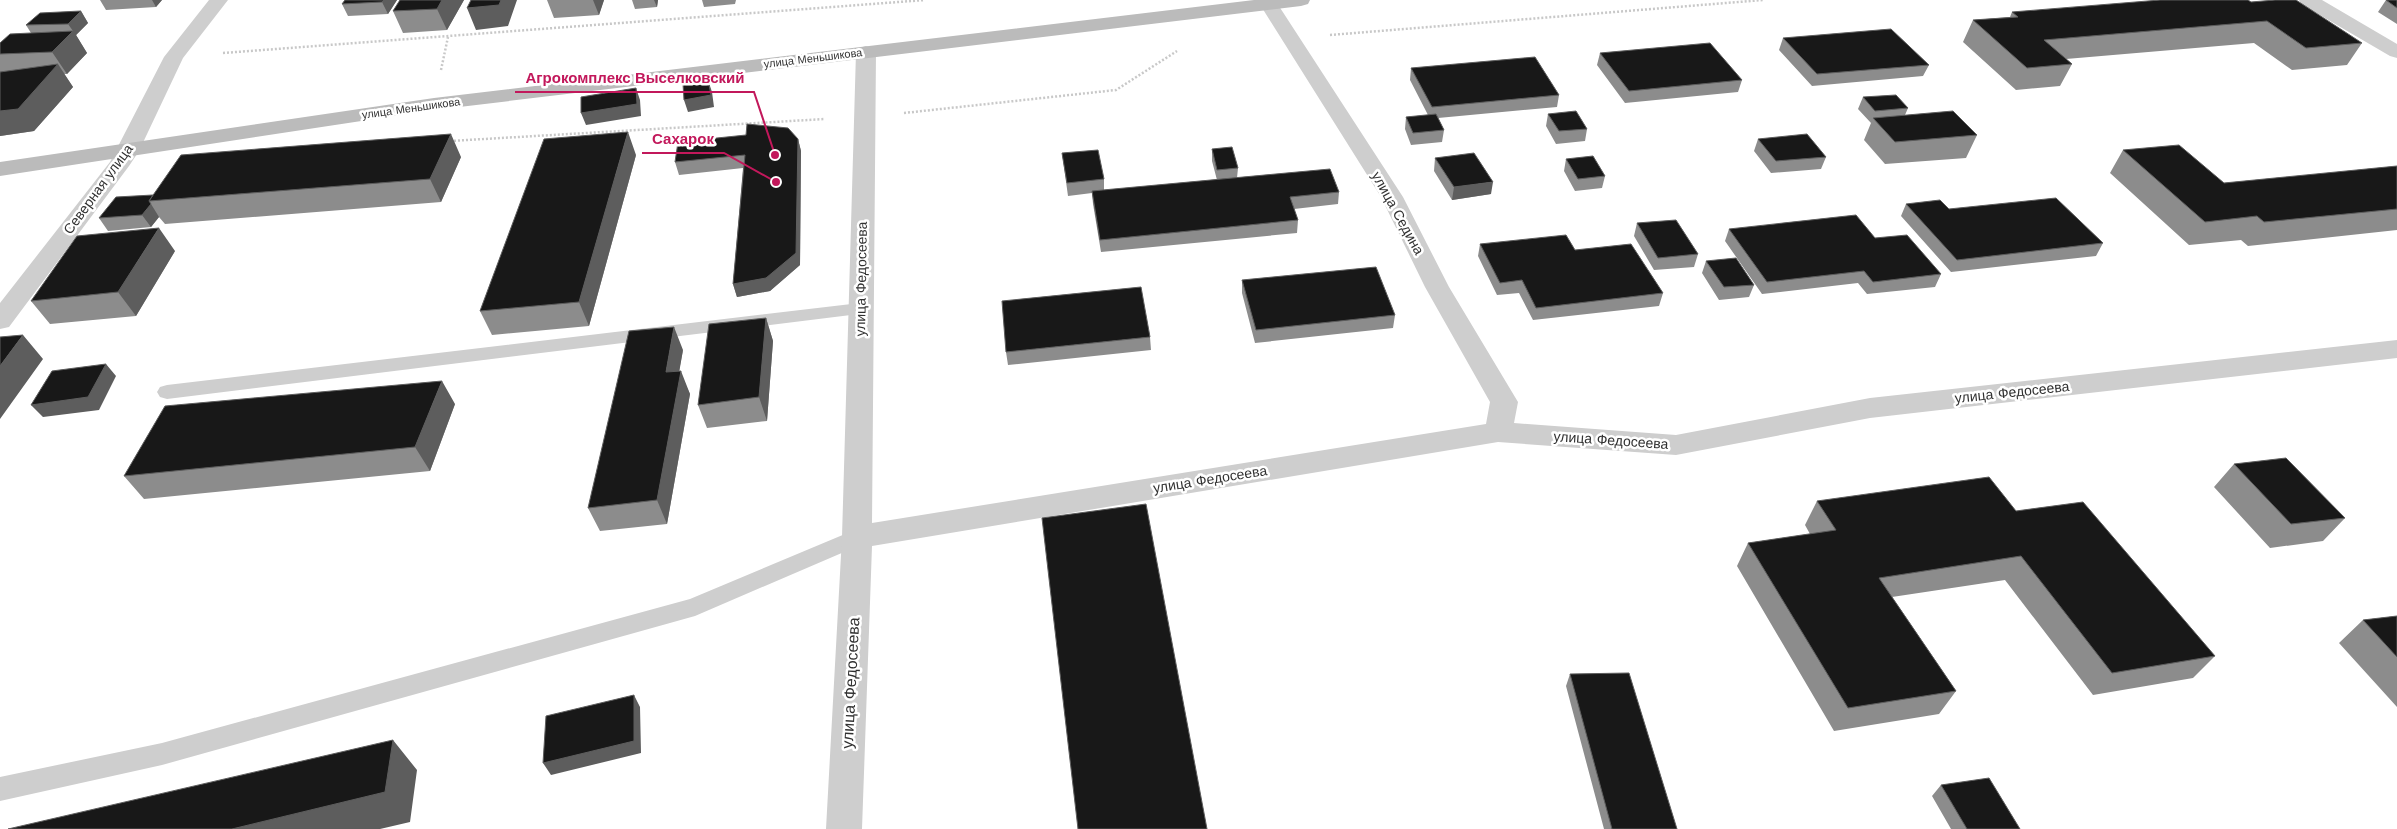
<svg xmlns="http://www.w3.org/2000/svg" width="2397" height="829" viewBox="0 0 2397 829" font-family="'Work Sans',sans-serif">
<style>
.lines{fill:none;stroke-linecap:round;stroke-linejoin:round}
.path{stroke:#c8c8c8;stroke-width:2.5;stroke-dasharray:2 2;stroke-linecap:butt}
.lane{fill:#cecece;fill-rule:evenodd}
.street{fill:#cecece;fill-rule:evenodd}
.secondary{fill:#bbb;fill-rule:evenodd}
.wall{fill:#8c8c8c}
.shaded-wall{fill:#5d5d5d}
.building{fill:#181818;stroke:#5d5d5d}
.labels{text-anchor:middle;stroke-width:5;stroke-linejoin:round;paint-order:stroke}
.far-street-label{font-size:11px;fill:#313131;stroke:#fff}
.street-label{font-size:14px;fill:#313131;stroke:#fff}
.near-street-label{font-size:16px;fill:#313131;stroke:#fff}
.leader{fill:none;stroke:#c2185b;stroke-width:2}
.callout-dot{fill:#c2185b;stroke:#fff;stroke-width:2}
.callout-label{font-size:15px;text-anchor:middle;font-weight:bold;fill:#c2185b;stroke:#fff;stroke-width:5;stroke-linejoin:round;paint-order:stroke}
</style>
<rect width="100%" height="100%" fill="#fff"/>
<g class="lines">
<path class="path" d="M1330 35 1763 0
M223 53 925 0
M441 70 448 37
M904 113 1116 90 1177 51
M450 141 825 119"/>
<path class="lane" d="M860 303 867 305 869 309 867 313 167 399 160 397 157 392 160 387 167 385Z
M857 529 865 531 868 537 865 543 695 616 162 765 0 801V777L162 743 690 599Z"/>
<path class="street" d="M209 0H228L183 58 139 151 129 166 9 327 0 329V303L110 162 164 57Z
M1261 0H1275L1403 197 1449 287 1518 402 1514 423 1676 435 1870 398 2397 340V358L1870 418 1676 455 1498 442 872 546 862 829H826L842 537 856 52 859 48 866 46 873 48 876 52 872 523 1486 424 1490 402 1425 287 1381 197 1259 3Z
M2299 0H2322L2397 44V58L2390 56 2301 4Z"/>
<path class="secondary" d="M1254 0H1310L1308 4 1301 6 434 110 0 176V162L434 98Z"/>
</g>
<path class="wall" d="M100 0H162L156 7 106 10Z
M345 0H397L388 14 348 16 342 4Z
M400 0H464L447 30 403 33 393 11Z
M547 0H604L599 15 554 18Z
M632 0H658L657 7 635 9Z
M702 0H736L735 4 704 7Z
M2386 0H2397V24L2378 12Z
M2251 2 2362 43 2347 65 2292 70 2254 43 2066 59 2072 64 2060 86 2016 90 1963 42 1973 20 2010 17 2012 12Z
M81 11 88 23 76 35 87 53 67 74H64L73 87 34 131 0 136V43L31 33 26 25Z
M1783 38 1929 65 1923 76 1812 86 1779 50Z
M1600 53 1742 80 1738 92 1625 103 1597 65Z
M1411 68 1559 95 1557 107 1438 118 1444 130 1442 142 1411 145 1405 129 1406 117 1428 115 1410 80Z
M1863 97 1908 108 1905 115 1977 135 1966 158 1885 164 1864 140 1871 123 1858 109Z
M1548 114 1587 129 1585 141 1556 144 1546 126Z
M798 139 801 151 800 265 770 291 737 297 733 284 743 168 679 175 675 162Z
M1758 139 1826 157 1821 169 1771 173 1754 151Z
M1212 149 1238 168 1237 178 1339 192 1338 204 1294 209 1298 220 1297 233 1101 252 1093 204 1092 193 1068 196 1062 153 1104 179V190L1217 180 1212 161Z
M2123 150 2224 183 2397 166V230L2248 246 2241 240 2189 245 2110 173Z
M636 155 589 326 492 335 480 311Z
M461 157 441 202 165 224 159 217 151 227 108 231 99 218 153 195Z
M1435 158 1491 194 1452 200 1434 171Z
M1566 159 1605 176 1602 188 1575 191 1564 171Z
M1906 204 1949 209 2103 243 2096 256 1951 272 1901 216Z
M1637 223 1698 254 1694 267 1654 270 1634 236Z
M1729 229 1875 238 1941 274 1935 287 1867 294 1858 283 1762 294 1725 241Z
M1480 244 1575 250 1663 293 1659 306 1533 320 1519 293 1497 295 1478 256Z
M175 251 136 316 50 324 31 301Z
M1706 261 1754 285 1749 297 1719 300 1702 273Z
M1242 280 1395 315 1393 328 1255 343 1242 293Z
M766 318 773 341 767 421 707 428 698 405Z
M1150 337 1151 350 1008 365 1006 352Z
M683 350 679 371 690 394 667 524 600 531 588 508Z
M455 404 430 471 144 499 124 476Z
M2234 464 2345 518 2323 541 2270 548 2214 487Z
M1817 501 2016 511 2215 656 2193 678 2093 695 2005 580 1892 597 1956 691 1939 714 1834 731 1737 566 1748 543 1810 534 1805 525Z
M2397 616V707L2339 643 2363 620Z
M1570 674 1677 829H1604L1566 686Z
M1941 785 2020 829H1951L1932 796Z"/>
<path class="shaded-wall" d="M152 0H162L156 7Z
M384 0H397L388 14 382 2Z
M442 0H464L447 30 437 9Z
M501 0H517L508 26 476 30 467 8Z
M593 0H604L599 15Z
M654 0H658L657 7Z
M81 11 88 23 76 35 87 53 67 74 52 52 73 31 68 24Z
M58 64 73 87 34 131 0 136V111Z
M708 80 712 92 714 107 688 112 684 100Z
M636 88 640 100 641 116 586 125 581 113Z
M628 132 636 155 589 326 579 302Z
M451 134 461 157 441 202 430 179Z
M798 139 801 151 800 265 770 291 737 297 733 284Z
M1493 182 1491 194 1452 200 1454 187Z
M151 204 159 217 151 227 142 215Z
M159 228 175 251 136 316 118 292Z
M766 318 773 341 767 421 759 397Z
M674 327 683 350 675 396 666 372Z
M23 335 43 359 0 419V366Z
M106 364 116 376 99 410 43 417 31 405Z
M681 371 690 394 667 524 657 500Z
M442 381 455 404 430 471 415 447Z
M634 695 640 707 641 753 551 775 543 763Z
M393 740 417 770 410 822 380 829H232Z"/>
<path class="building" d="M345 0H384L382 2 342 4Z
M400 0H442L437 9 393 11Z
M471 0H501L499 5 467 8Z
M2160 0H2248L2251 2 2275 0H2296L2362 43 2306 48 2267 21 2044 40 2072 64 2027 68 1973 20 2018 17 2012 12Z
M2386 0H2397V8Z
M81 11 68 24 26 25 40 13Z
M1891 29 1929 65 1817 74 1783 38Z
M73 31 52 52 0 54V43L10 34Z
M1710 43 1742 80 1629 91 1600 53Z
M1535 57 1559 95 1432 107 1411 68Z
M58 64 18 109 0 111V72Z
M708 80 711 95 684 100 683 84Z
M636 88 637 104 581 113V97Z
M1896 95 1908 108 1875 111 1863 97Z
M1576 111 1587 129 1559 131 1548 114Z
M1953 111 1977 135 1895 142 1873 118Z
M1436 114 1444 130 1413 133 1406 117Z
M747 124 788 128 798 139 796 253 766 278 733 284 745 155 675 162 678 142 746 135Z
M628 132 579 302 480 311 544 139Z
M451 134 430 179 149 201 181 155Z
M1807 134 1826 157 1776 161 1758 139Z
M2179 145 2224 183 2397 166V209L2264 222 2257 216 2205 222 2123 150Z
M1232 147 1238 168 1217 170 1212 149Z
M1098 150 1104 179 1067 183 1062 153Z
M1474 153 1493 182 1454 187 1435 158Z
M1593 156 1605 176 1578 179 1566 159Z
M1330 169 1339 192 1290 197 1298 220 1100 240 1092 191Z
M153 195 149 201 151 204 142 215 99 218 116 197Z
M2056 198 2103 243 1957 260 1906 204 1940 200 1949 209Z
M1856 215 1875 238 1907 235 1941 274 1873 282 1864 271 1767 282 1729 229Z
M1676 220 1698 254 1658 258 1637 223Z
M159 228 118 292 31 301 77 236Z
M1566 235 1575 250 1631 244 1663 293 1536 308 1522 280 1500 283 1480 244Z
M1736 258 1754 285 1724 287 1706 261Z
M1376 267 1395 315 1256 330 1242 280Z
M1141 287 1150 337 1006 352 1002 301Z
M766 318 759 397 698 405 709 324Z
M674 327 666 372 681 371 657 500 588 508 629 331Z
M23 335 0 366V337Z
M106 364 88 397 31 405 52 371Z
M442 381 415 447 124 476 165 406Z
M2286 458 2345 518 2291 524 2234 464Z
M1989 477 2016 511 2083 502 2215 656 2112 673 2021 556 1879 578 1956 691 1848 708 1748 543 1836 530 1817 501Z
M1146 504 1207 829H1078L1042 518Z
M2397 616V657L2363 620Z
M1629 673 1677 829H1612L1570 674Z
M634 695V741L543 763 546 716Z
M393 740 385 792 232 829H8Z
M1989 778 2020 829H1967L1941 785Z"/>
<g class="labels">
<g class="far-street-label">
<text transform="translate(813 58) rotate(-7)" y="4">улица Меньшикова</text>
<text transform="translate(411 108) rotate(-8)" y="4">улица Меньшикова</text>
</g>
<g class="street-label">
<text transform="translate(98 189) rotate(-54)" y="5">Северная улица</text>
<text transform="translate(1398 213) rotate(61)" y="5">улица Седина</text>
<text transform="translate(861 279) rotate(-89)" y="5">улица Федосеева</text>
<text transform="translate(2012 392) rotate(-6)" y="5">улица Федосеева</text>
<text transform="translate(1611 440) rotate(4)" y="5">улица Федосеева</text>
<text transform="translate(1210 479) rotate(-9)" y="5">улица Федосеева</text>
</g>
<g class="near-street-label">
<text transform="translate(850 683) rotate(-87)" y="6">улица Федосеева</text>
</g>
</g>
<path class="leader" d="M775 155L754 92H515M776 182L724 153H642"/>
<g class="callout-dot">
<circle cx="775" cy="155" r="5"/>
<circle cx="776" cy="182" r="5"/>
</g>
<g class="callout-label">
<text x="635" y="83">Агрокомплекс Выселковский</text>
<text x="683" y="144">Сахарок</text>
</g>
</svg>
